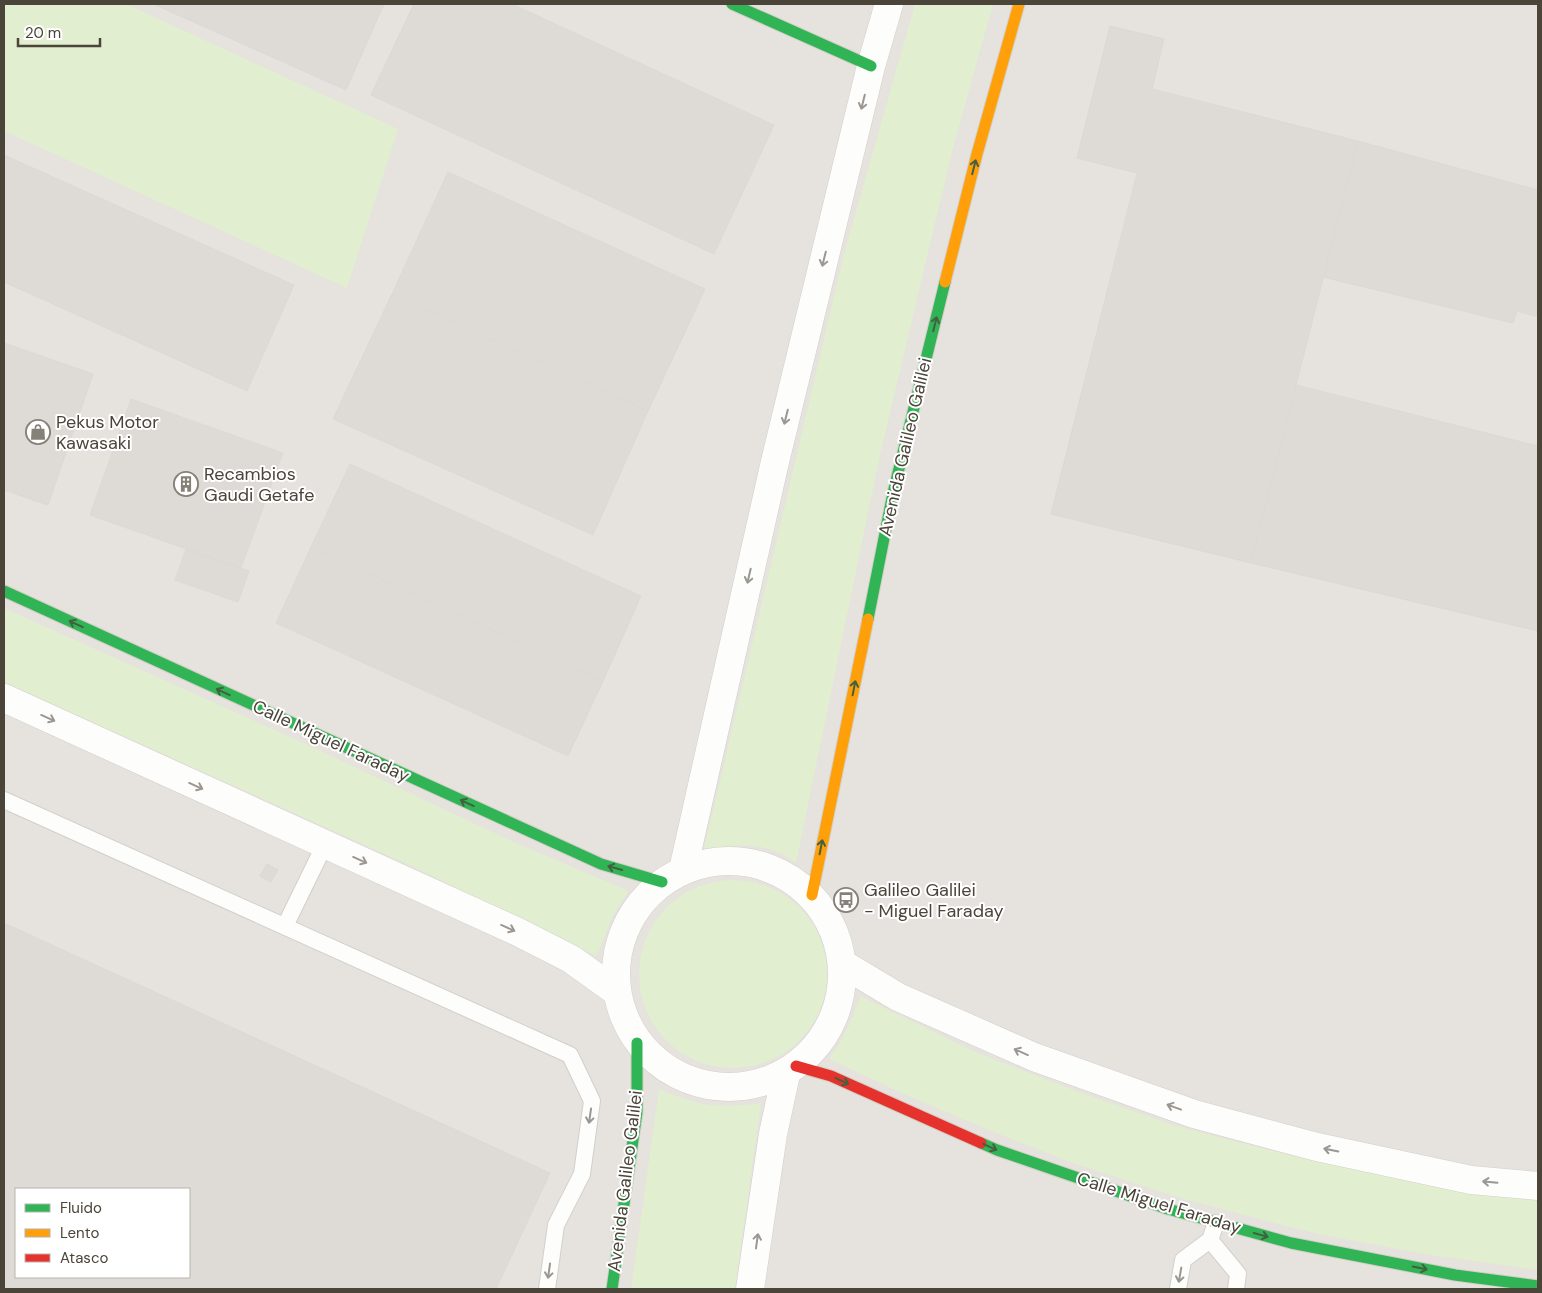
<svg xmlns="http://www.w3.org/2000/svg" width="1542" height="1293" viewBox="0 0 1542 1293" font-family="'DM Sans',sans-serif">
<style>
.industrial{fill:#e6e2de;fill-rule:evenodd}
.green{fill:#e1eecf}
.building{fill:#dedbd6;stroke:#dcd9d4;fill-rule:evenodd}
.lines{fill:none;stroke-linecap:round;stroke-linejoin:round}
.lane-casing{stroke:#d2d0cb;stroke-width:18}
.street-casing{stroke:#d2d0cb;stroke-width:29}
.fast-casing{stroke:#d3cfc5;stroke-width:13}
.slow-casing{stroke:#d3cfc5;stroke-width:13}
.jam-casing{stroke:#d3cfc5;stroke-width:13}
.lane{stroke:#fdfdfc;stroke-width:16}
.street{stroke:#fdfdfc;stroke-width:28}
.fast{stroke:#30b455;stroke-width:11}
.slow{stroke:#ff9f0a;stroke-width:11}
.jam{stroke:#e5322d;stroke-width:11}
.oneway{stroke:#9b9791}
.oneway2{stroke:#446040}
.labels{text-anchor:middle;stroke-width:4;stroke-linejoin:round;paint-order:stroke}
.poi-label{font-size:18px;fill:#4b4439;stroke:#fff;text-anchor:start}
.street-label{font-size:18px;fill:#4b4439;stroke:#fff}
</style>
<rect width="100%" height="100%" fill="#f4f2ee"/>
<path class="industrial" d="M4 4H1538V1289H4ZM16 1189H189V1277H16Z"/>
<path class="green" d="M4 4H126L398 129 347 288 4 131Z
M915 4H993L952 152 880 455 796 863C791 860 785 855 780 853 756 842 729 846 704 849L844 254Z
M4 608 308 745 518 844 629 891 613 915 597 956 409 865 4 682Z
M639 974a94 94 0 1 1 188 0a94 94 0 1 1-188 0Z
M860 996 973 1051 1079 1092 1176 1126 1293 1156 1404 1180 1504 1196 1538 1199V1270L1430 1255 1317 1234 1180 1198 1070 1162 994 1132 906 1095 829 1059C843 1039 853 1019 860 996Z
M659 1089C669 1093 679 1097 689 1100 712 1108 737 1106 761 1103L735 1289H631Z"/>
<path class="building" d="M153 4H384L346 90Z
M414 4H512L774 125 714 254 371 95Z
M1110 26 1164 39 1152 89 1358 141 1251 563 1051 514 1137 173 1077 158Z
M1358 141 1538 190V317L1517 311 1513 323 1323 277Z
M4 155 294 285 247 391 4 282Z
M448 172 705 289 648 411 392 294Z
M392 294 648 411 593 535 333 419Z
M4 343 93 374 48 505 4 490Z
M1296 385 1538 446V631L1251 563Z
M131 399 283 453 241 568 90 515Z
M350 464 641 596 603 681 311 547Z
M311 547 603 681 568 756 276 623Z
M186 549 249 571 238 602 175 580Z
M267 864 278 870 271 882 260 876Z
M4 923 550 1173 496 1289H4ZM16 1189H189V1277H16Z"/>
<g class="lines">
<defs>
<path id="lane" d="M4 800 570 1055 592 1101 582 1174 556 1225 547 1289
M285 926 325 844
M1210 1240 1238 1274 1236 1289
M1178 1289 1183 1260 1210 1240 1216 1223"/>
<path id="street" d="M4 698 518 932 571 959 617 992
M616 974a113 113 0 1 1 226 0a113 113 0 1 1-226 0Z
M683 870 774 466 871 66 889 4
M843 964 898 997 1034 1057 1194 1114 1317 1147 1471 1180 1538 1186
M750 1289 773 1134 786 1074"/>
<path id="fast" d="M732 4 871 66
M4 591 601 864 662 882
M868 619 893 493 945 282
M981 1143 997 1150 1168 1209 1291 1243 1455 1275 1538 1286
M612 1289 637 1112V1043"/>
<path id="slow" d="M945 282 977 154 1019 4
M812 895 868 619"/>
<path id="jam" d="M796 1066 831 1076 981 1143"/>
</defs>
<use href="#lane" class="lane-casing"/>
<use href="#street" class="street-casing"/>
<use href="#fast" class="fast-casing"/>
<use href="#slow" class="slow-casing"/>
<use href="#jam" class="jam-casing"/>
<use href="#lane" class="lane"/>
<use href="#street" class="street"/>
<use href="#fast" class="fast"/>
<use href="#slow" class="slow"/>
<use href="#jam" class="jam"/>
</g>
<defs><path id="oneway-shaft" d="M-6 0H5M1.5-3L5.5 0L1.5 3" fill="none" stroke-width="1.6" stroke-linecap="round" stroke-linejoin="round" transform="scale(1.25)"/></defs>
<g class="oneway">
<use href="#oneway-shaft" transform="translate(863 102) rotate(104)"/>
<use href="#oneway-shaft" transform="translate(824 259) rotate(104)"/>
<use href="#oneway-shaft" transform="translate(786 417) rotate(104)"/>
<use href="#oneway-shaft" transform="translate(749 576) rotate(103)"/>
<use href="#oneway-shaft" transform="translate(48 718) rotate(24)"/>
<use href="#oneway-shaft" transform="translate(196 786) rotate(24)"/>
<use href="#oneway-shaft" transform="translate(360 860) rotate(24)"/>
<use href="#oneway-shaft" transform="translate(508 928) rotate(24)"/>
<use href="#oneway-shaft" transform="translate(1021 1052) rotate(-156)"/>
<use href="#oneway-shaft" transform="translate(1174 1107) rotate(-160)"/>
<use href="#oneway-shaft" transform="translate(590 1116) rotate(98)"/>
<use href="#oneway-shaft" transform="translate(1331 1150) rotate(-168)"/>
<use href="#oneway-shaft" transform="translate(1490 1182) rotate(-175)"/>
<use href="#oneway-shaft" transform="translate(757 1241) rotate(-82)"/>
<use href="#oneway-shaft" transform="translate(549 1271) rotate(98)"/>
<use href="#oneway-shaft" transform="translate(1180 1275) rotate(100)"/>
</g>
<g class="oneway2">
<use href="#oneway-shaft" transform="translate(974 167) rotate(-76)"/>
<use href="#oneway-shaft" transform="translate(935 324) rotate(-76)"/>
<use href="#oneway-shaft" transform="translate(76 624) rotate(-155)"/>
<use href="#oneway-shaft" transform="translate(854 688) rotate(-79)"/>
<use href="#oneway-shaft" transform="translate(223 692) rotate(-155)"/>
<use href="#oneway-shaft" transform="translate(467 803) rotate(-155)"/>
<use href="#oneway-shaft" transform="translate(821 847) rotate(-79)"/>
<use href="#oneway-shaft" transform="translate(615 868) rotate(-164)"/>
<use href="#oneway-shaft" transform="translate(842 1081) rotate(24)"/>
<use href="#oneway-shaft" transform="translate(990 1147) rotate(24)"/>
<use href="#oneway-shaft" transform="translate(1261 1235) rotate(15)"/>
<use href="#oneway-shaft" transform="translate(1420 1268) rotate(11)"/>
</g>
<defs>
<symbol id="shop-ring" viewBox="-11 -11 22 22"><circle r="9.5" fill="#fff" stroke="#868178" stroke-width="1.5"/><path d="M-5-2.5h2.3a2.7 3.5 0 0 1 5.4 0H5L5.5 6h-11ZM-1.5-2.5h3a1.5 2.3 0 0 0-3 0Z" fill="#868178"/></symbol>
<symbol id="building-ring" viewBox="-11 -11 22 22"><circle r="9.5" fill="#fff" stroke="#868178" stroke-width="1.5"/><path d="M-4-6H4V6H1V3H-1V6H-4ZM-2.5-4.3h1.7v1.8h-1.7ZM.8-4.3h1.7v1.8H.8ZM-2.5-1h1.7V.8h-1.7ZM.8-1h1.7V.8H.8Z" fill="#868178"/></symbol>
<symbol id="bus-ring" viewBox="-11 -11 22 22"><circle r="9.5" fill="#fff" stroke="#868178" stroke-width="1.5"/><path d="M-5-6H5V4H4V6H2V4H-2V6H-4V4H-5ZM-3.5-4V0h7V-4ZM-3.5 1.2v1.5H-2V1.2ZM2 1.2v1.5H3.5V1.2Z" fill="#868178"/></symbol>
</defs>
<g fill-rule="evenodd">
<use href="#shop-ring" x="24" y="418" width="28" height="28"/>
<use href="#building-ring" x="172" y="470" width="28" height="28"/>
<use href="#bus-ring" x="832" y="886" width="28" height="28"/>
</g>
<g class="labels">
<g class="poi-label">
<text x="56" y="428">Pekus Motor<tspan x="56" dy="21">Kawasaki</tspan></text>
<text x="204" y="480">Recambios<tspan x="204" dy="21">Gaudi Getafe</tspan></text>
<text x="864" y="896">Galileo Galilei<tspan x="864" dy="21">- Miguel Faraday</tspan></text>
</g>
<g class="street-label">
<text transform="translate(905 447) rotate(-77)" y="6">Avenida Galileo Galilei</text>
<text transform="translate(331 741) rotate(25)" y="6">Calle Miguel Faraday</text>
<text transform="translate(625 1181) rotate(-83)" y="6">Avenida Galileo Galilei</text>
<text transform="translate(1159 1203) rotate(17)" y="6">Calle Miguel Faraday</text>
</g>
</g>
<rect width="1542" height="1293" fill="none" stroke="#4b4439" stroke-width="10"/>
<rect x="15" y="1188" width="175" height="90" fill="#ffffff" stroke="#b7b4b0"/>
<rect x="25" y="1204" width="25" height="8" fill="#30b455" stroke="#b7b4b0"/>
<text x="60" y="1213" font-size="15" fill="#4b4439">Fluido</text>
<rect x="25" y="1229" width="25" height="8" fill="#ff9f0a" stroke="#b7b4b0"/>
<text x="60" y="1238" font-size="15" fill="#4b4439">Lento</text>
<rect x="25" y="1254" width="25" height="8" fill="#e5322d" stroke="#b7b4b0"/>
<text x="60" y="1263" font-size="15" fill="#4b4439">Atasco</text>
<path d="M18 38v8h82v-8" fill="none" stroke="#4b4439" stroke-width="2.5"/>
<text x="25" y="38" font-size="15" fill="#4b4439" stroke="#ffffff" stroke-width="4" paint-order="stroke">20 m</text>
</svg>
